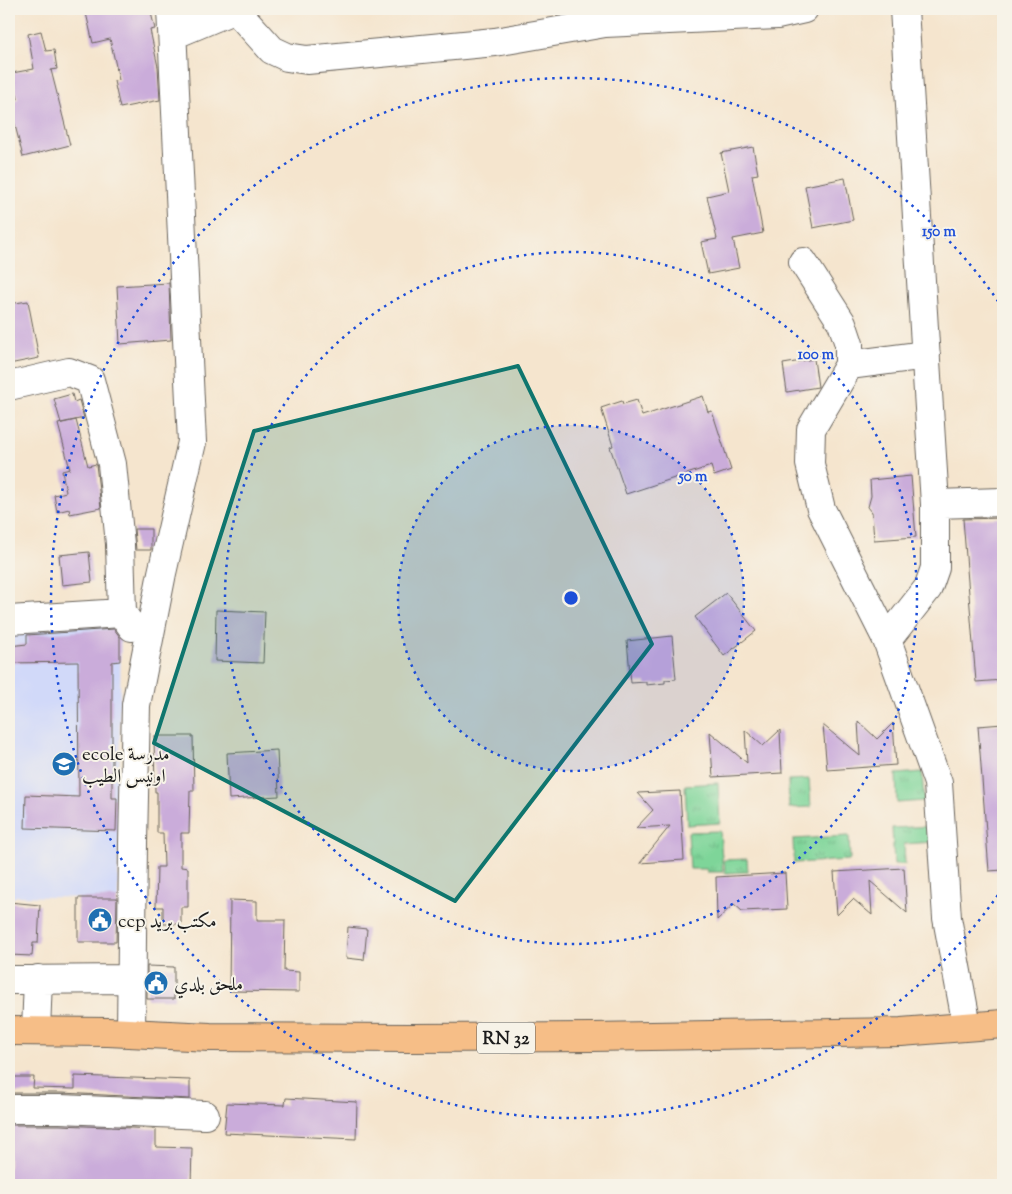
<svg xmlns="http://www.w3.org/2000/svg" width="1012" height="1194" viewBox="0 0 1012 1194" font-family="'Sorts Mill Goudy',Amiri,serif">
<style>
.built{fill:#d1d9f9}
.grass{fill:url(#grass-tufts);stroke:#4d785a}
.building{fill:#caacda}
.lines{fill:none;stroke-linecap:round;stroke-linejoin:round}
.minor-casing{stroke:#68625a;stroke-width:30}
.primary-casing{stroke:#68625a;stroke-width:30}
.minor{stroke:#fff;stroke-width:28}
.primary{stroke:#f6be87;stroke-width:28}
.marked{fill:#0f766e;fill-opacity:0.2;stroke:#0f766e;stroke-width:4;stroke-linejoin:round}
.ring{fill:none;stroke:#1d4ed8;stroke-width:2.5;stroke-dasharray:2.5 5}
.labels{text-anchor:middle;stroke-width:4;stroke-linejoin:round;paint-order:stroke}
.shield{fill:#f7f3e8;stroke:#5e5c59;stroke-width:1}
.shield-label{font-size:18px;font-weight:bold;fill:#1c1c1c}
.poi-label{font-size:19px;fill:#1c1c1c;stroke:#f7f3e8;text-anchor:start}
.centre{fill:#1d4ed8;stroke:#f7f3e8;stroke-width:2.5}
.ring-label{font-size:15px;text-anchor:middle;font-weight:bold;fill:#1d4ed8;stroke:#f7f3e8;stroke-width:4;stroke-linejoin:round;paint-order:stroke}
</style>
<defs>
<pattern id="grass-tufts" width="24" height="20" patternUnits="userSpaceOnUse" patternTransform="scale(1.25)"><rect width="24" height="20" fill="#7ed599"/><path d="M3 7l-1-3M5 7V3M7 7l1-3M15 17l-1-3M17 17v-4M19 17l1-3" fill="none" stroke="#6cb683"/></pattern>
</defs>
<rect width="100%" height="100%" fill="#f7f3e8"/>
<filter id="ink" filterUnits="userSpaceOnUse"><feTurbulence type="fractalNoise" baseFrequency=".02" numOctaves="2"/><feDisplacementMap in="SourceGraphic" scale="10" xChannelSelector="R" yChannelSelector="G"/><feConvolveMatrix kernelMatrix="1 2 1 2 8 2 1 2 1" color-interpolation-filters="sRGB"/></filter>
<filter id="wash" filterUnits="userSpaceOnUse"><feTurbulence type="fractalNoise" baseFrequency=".0096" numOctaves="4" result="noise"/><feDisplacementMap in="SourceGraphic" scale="20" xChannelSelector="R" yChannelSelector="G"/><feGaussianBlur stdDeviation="1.12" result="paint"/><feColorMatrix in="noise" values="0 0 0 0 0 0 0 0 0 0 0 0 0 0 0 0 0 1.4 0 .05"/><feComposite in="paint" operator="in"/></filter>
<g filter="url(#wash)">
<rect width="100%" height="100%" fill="#f5e5ce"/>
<path class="built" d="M121 622 118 899 17 896 9 900V632Z"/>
<path class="grass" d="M922 772 924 801 897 803 896 774Z
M809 779 811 807 789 808 788 780Z
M718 783 720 823 687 825 685 785Z
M933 826 934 842 904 844 905 864H894L892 828Z
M720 831 723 872H707L706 869H690L688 832Z
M849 836 850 860 794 863 793 839Z
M747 859 748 872 725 873 724 860Z"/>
<g id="blocks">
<path class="building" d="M105 9H150L155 29 150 30 158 67 160 100 120 108 114 81 119 80 110 39 93 43 86 13Z
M41 31 46 51 54 50 57 69 51 70 70 145 23 157 9 101 18 99 12 73 34 69 28 34Z
M753 147 758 174 752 175 763 233 733 239 739 268 708 274 701 242 717 239 707 196 729 191 721 153Z
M845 178 853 220 813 228 805 186Z
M169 283 171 340 120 344 117 286Z
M28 301 39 358 9 364V304Z
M814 359 818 387 787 392 783 364Z
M72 394 74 402 79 400 84 418 61 423 54 399Z
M703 396 708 412 712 411 731 470 714 476 711 466 626 494 610 447 613 446 601 408 622 401 623 404 637 400 642 416Z
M76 420 88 466 96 464 101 508 70 514 69 509 57 512 54 495 66 492 62 471 70 469 58 424Z
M911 476 916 537 874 540 872 512 868 507 871 496 870 480Z
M1003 518V680L976 682 963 519Z
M134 529H151V550H136Z
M89 552 92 582 62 585 59 555Z
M726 593 756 631 724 656 695 617Z
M216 610 265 612 263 663 215 661Z
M114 629 120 637V661L112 662V798H117L116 831 25 828 26 795 79 797 78 662 9 663V646L27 644V635Z
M672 636 676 679 665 680V683L646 685V682L631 683 627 641Z
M858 721 877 739 893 723 896 765 827 770 823 725 860 756Z
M1003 724V870L989 871 978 726Z
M745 730 763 746 780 730 782 773 713 777 710 732 747 763Z
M154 736H193L194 791H190L189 833H181V867L188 868V907H181V924H163V907H156L157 867H164L163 833H157V792H155Z
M277 750 279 796 229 799 227 753Z
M680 791 684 860 640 863 670 826 636 828 653 810 638 793Z
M904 868 907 913 870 881 872 915 853 899 837 915 834 872Z
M785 873 787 909 742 911 734 904 717 920 716 877Z
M78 898H117L116 942H78Z
M230 900 257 901V920H285L284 971 299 972V992L229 991Z
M9 902 40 905 38 943H33L32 956 9 955Z
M348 927 367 929 364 960 346 958Z
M147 966 174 967V999H147Z
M75 1076 190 1080V1099L61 1093H9V1077H34L33 1088 75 1089Z
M286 1098 357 1102 356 1139 224 1133 227 1103 285 1105Z
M9 1125H60L156 1129V1147L192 1148 191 1185H9Z"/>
</g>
</g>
<g filter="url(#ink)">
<use href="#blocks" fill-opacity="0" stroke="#68625a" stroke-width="1"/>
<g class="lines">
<defs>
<path id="minor" d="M904 9 935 504V568L928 588 887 640 938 783 947 918 967 1026
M173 35 235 9 272 50 287 57 307 60 495 42 605 23 777 15 804 9
M803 262 842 323 849 344V365L811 429 810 464 821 509 887 640
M849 365 926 355
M9 386 69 372 90 380 112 464 120 544 122 613
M935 504 1003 502
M9 620 122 613 132 627
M9 980 131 979
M36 1031 38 979
M131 1033 133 843 136 705 162 573 192 442 171 9
M9 1109H60L205 1115"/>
<path id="primary" d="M9 1031 108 1032 210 1037 412 1038 592 1037 901 1032 1003 1024"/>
</defs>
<use href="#minor" class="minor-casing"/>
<use href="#primary" class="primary-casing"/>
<use href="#minor" class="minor"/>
<use href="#primary" class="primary"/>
</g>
</g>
<path class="marked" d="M518 366 652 644 455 901 154 743 254 431Z"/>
<circle cx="571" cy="598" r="173" fill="#1d4ed8" fill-opacity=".12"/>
<g class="ring">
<circle cx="571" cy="598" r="173"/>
<circle cx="571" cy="598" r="346"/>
<path d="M1002 889A520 520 0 1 1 1002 307"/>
</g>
<defs>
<symbol id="school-disc" viewBox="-11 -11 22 22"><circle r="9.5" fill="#1f6fb2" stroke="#f7f3e8"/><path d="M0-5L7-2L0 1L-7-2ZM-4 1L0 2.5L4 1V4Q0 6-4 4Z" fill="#fff"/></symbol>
<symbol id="civic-disc" viewBox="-11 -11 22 22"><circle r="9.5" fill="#1f6fb2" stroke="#f7f3e8"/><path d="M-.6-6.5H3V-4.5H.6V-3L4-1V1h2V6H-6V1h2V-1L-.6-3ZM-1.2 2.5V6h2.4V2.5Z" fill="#fff"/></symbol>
</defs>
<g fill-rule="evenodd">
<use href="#school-disc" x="50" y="750" width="28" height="28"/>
<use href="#civic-disc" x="86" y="906" width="28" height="28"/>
<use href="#civic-disc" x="142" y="969" width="28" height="28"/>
</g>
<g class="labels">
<rect class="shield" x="477" y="1022.5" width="58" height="31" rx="4"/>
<g class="shield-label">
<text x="506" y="1044">RN 32</text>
</g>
<g class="poi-label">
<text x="82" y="760">ecole مدرسة<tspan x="82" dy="22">اونيس الطيب</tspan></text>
<text x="118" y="927">ccp مكتب بريد</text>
<text x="174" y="990">ملحق بلدي</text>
</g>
</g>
<circle cx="571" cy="598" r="8" class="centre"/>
<g class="ring-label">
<text x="939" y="236">150 m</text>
<text x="816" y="359">100 m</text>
<text x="693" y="481">50 m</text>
</g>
<rect width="1012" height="1194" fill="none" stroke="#f7f3e8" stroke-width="30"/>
</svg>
